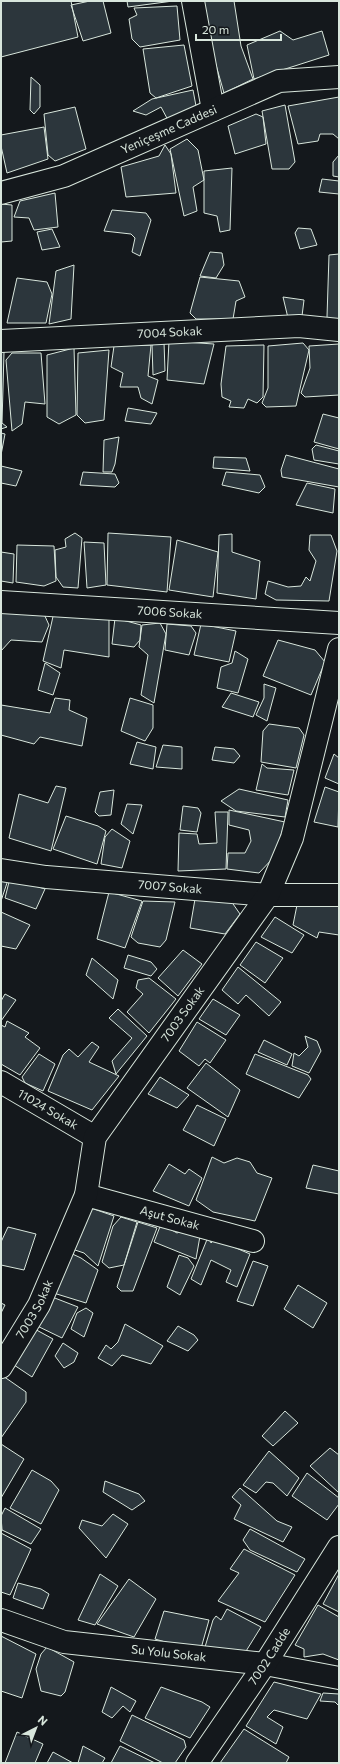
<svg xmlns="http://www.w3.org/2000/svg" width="340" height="1764" viewBox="0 0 340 1764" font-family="Commissioner,sans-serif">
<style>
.building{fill:#2c363c;stroke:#d8e6dc}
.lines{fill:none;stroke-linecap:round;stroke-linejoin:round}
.street-casing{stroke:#d8e6dc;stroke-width:24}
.street{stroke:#14181c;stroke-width:22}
.labels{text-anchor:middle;stroke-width:3;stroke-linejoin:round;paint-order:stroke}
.street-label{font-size:12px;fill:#d8e6dc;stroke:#14181c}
</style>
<rect width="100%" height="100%" fill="#14181c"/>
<path class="building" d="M1 1H71L78 37 1 57Z
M90 1H103L111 33 83 41 71 5Z
M127 1H173L128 7Z
M208 1H234L241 46 253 79 224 93 198 2Z
M177 6 180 40 140 47 132 39 129 19 137 15 134 8Z
M280 31 293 40 322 31 329 55 254 79 247 45Z
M184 45 192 86 156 98 150 93 143 49Z
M31 77 40 85V107L34 114 30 110Z
M193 90 196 106 169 122 161 107 146 115 133 111 152 99Z
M339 97V139L333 134H320L318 141 298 144 288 106Z
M285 105 295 162 289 169H272L262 111Z
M75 107 86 149 55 161 48 155 44 114Z
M256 114 263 117 266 144 235 154 228 126Z
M44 127 48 159 7 173 1 146V135Z
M187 139 198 150 204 180 193 187 197 211 184 216 170 149Z
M165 145 171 154 176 193 126 197 121 167 159 156Z
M339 155V177L333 176V162Z
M232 168 230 230 220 232 217 216 204 213V171Z
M322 179 339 181V194L319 192Z
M55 193 58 227 34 230 29 218 14 217 20 201Z
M1 204 12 205V241L1 242Z
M112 210 146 213 151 220 140 256 132 252 135 238 131 234 104 231Z
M298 228 311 229 317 245 300 249 295 233Z
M52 229 60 247 42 250 37 232Z
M210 252 222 253 224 265 216 278 200 276Z
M339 254V322L334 323 327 317 329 255Z
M74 265 71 319 49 324 56 271Z
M200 277 239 281 245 297 236 301 233 319H196L190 313Z
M17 278 47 282 52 294 46 323H7Z
M283 297 304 300 302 316 288 318Z
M169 341 214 344 204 384 167 380Z
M164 342 165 371 153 375 152 345Z
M303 343 309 350 296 406 266 407 262 403 268 388V346Z
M339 344V395L305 397 301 393 310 368 309 346Z
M151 345 148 376 158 380 152 404 141 398 138 387H120L123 373 111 367 114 346Z
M264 345 263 397 257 403 248 399 244 408 229 407 231 401 222 397 221 384 226 346Z
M74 348 76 415 59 424 47 417V355Z
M109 350 104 420 85 423 77 415 78 353Z
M1 352H4L2 423 7 427 1 429Z
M12 353H41L45 404 25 402 22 424 12 431 6 360Z
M128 408 157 413 151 424 125 421Z
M323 414 339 418V449L314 442Z
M1 433 5 434 1 455Z
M119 437 115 464 112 472H103L104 440Z
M316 445 339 451V464L314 460 312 449Z
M286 455 339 469V487L282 477 281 470Z
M214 457 246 458 250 471 213 468Z
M1 466 22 471 16 486 1 483Z
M83 472 115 474 119 483 115 487 80 485Z
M226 472 260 475 265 487 259 493 222 485Z
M307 483 335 489 333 513 296 505Z
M75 533 82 538 78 588 63 587 56 577 55 550 66 547 65 539Z
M108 533 171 537 167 592 107 585Z
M232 534V552L260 561 256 599 217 593 219 535Z
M310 535H331L337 551 329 601 276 600 265 594 268 581 288 587 301 586 306 577 310 581 316 561 309 550Z
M177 540 218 552 213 597 169 590Z
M84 542 104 543 106 585 87 588Z
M17 545 54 546 56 581 44 586 16 582Z
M1 552 14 554 13 583 1 581Z
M1 610 44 614 49 625 42 642 11 640 1 651Z
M54 612 109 619V657L64 650 61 668 43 661Z
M115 618 141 625 140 640 134 647 112 644Z
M160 623 166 634 154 703 141 695 148 655 139 647 142 625Z
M167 624 191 626 196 633 189 655 165 650Z
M201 624 236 631 229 662 194 655Z
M278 640 315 650 325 662 311 695 263 676Z
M235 651 248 659 238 693 217 688 221 667 232 663Z
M45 663 60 673 53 695 38 690Z
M264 684 276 688 267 721 256 715 264 698Z
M231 693 259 702 253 717 222 707Z
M55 698 70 700 69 710 87 718 82 746 40 737 34 744 1 735V705L50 713Z
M130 698 153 705V728L145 741 121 731Z
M269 724 299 728 304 735 296 768 261 762 263 731Z
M137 742 156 747 153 769 130 764Z
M163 745 182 747V769L156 767Z
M215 747 234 749 240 756 234 763 212 760Z
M334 754 339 758V784L325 778Z
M262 764 267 768 294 770 288 795 256 790Z
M56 786 66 788 51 851 9 838 19 794 48 803Z
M325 787 339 792 338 827 314 822Z
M239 789 288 800 285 817 236 811 221 801Z
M114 790 111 815 99 816 95 812 100 792Z
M127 804 142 805 133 834 121 824Z
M183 806 198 808 201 813 197 832 180 830Z
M229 810 285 822 274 857 259 873 227 869 228 853H245L251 841 249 830 229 825Z
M215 812H228L226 869 178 871 179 833 197 834 199 844 217 843Z
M66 816 98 826 106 831 97 864 53 849Z
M112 829 130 841 122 868 101 864 105 837Z
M1 878 8 880 1 901Z
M10 878 45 889 36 909 5 898Z
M109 892 142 901 125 948 97 939Z
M195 899 231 901 240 914 225 934 190 928Z
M298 900 339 904V935L319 932 317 938 293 925Z
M143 901 175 902 166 940 160 947 138 943 131 937Z
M1 912 30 925 16 949 1 946Z
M275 917 304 935 292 953 261 937Z
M256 942 283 958 265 983 240 965Z
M183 950 202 964 178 996 158 978Z
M128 955 151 962 157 969 151 976 124 968Z
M92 958 118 980 113 999 86 975Z
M238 967 281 1002 269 1016 246 995 238 1004 222 990Z
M149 978 176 999 149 1033 127 1012 143 994 136 988 138 980Z
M5 994 16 1000 1 1021V1001Z
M213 999 240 1015 226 1035 199 1019Z
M118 1009 147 1036 116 1074 112 1061 132 1038 109 1018Z
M7 1021 29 1033 25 1037 40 1048 20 1075 1 1064V1025L5 1027Z
M197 1022 226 1040 210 1063 205 1059 199 1066 179 1051Z
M305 1036 317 1041 321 1051 309 1073 292 1066 294 1053 299 1056 308 1047Z
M264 1040 292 1054 287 1065 258 1052Z
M92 1042 99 1047 89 1062 119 1076 92 1110 48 1091 63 1055 69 1049 78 1057Z
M39 1054 55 1064 43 1091 25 1083 22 1077Z
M255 1054 308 1075 311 1079 299 1098 246 1074Z
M206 1063 240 1090 228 1117 187 1088Z
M160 1077 189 1095 177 1108 148 1094Z
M197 1105 226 1119 214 1146 183 1130Z
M212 1157 224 1163 237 1158 250 1162 257 1173 272 1178 255 1221 213 1212 196 1200Z
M169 1164 185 1174 189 1169 202 1178 189 1206 153 1191Z
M313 1165 339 1171V1194L306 1188Z
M88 1207 114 1216 98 1266 84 1253 69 1248Z
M121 1217 137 1222 124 1265 109 1268 102 1262 113 1226Z
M138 1222 157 1228 133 1291H121L117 1287Z
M161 1224 177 1233 186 1229 200 1236 196 1259 154 1242Z
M8 1227 36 1234 24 1270 1 1265V1242Z
M208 1237 211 1243 215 1239 250 1254 237 1287 226 1282 231 1270 211 1260 201 1285 191 1279Z
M66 1251 81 1258 98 1270 86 1303 47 1291Z
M179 1255 188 1258 194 1266 180 1295 167 1287Z
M253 1261 268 1266 253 1306 237 1301Z
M298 1285 327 1303 313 1328 284 1309Z
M47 1295 78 1307 62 1338 31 1323Z
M1 1303 5 1305 1 1313Z
M86 1308 93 1313 84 1337 71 1329 77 1313Z
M125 1324 163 1346 151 1364 122 1355 112 1366 98 1358 106 1345 111 1349 118 1342Z
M178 1326 194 1335 198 1340 188 1351 167 1341Z
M31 1327 53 1339 32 1377 11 1363Z
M63 1343 78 1353 74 1362 64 1368 55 1356Z
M3 1376 26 1392V1402L1 1438V1380Z
M285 1411 298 1423 273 1446 262 1436Z
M1 1444 24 1459 1 1498Z
M330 1448 339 1455V1493L310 1466Z
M269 1451 299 1478 287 1496 273 1483 266 1482 256 1493 243 1485Z
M32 1470 51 1481 59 1490 41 1524 10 1508Z
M307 1473 339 1498V1504L327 1520 292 1496Z
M105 1481 139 1494 145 1501 132 1510 103 1492Z
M240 1488 277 1521 292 1527 283 1542 234 1519 241 1505 232 1497Z
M5 1508 41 1529 31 1544 2 1530 1 1516Z
M113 1514 128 1524 106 1558 79 1528 82 1520 102 1526Z
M250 1529 305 1559 297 1572 250 1550 243 1540Z
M1 1533 31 1549 10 1595 1 1592Z
M244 1549 295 1575 265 1622 218 1601 239 1573 230 1569Z
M100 1574 118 1586 95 1625 78 1620Z
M339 1574V1612L323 1604Z
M129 1579 156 1599 134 1637 97 1624Z
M18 1583 41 1589 49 1594 43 1609 13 1598Z
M318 1605 339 1617V1660L323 1654 304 1657V1649L295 1645Z
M227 1609 261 1627 243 1656 205 1647 213 1620 216 1616 221 1620Z
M164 1611 209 1620 200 1652 155 1639Z
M1 1636 36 1654 22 1698 1 1691Z
M47 1647 74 1662 65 1692 61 1696 41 1691 36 1669 41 1654Z
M274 1682 321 1694 307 1719 274 1710 267 1717 283 1727 276 1744 246 1726Z
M111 1687 136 1701 130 1712 123 1706 112 1718 102 1712Z
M161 1687 202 1702 210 1707 190 1738 145 1718Z
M323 1693 339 1694V1706L335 1702 320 1701Z
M132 1715 184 1740 186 1747 175 1763H163L120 1741Z
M244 1729 289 1757 286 1763H220Z
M17 1732 43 1744 35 1763H5Z
M83 1746 105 1758 102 1763H78Z
M120 1746 155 1763H111Z
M53 1752 73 1763H47Z"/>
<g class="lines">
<defs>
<g id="street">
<path d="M193 1 213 110"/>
<path id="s1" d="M1 193 64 176 279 81 339 77"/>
<path id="s2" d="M1 341 299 326 339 330"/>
<path id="s3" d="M1 602 339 623"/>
<path id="s4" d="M1 870 46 877 268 895H339"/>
<path id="s5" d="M1 1082 95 1137"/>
<path id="s6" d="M86 1195 253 1241"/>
<path id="s7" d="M1 1367 39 1305 86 1195 95 1137 268 895 292 838 339 649"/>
<path id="s8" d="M1 1620 64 1642 265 1664 339 1678"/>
<path id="s9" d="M197 1763 265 1664 339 1547"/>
</g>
</defs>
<use href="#street" class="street-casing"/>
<use href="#street" class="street"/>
</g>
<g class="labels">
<g class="street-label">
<text dy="4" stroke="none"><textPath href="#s1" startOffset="180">Yeniçeşme Caddesi</textPath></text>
<text dy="4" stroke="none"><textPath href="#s2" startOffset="169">7004 Sokak</textPath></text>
<text dy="4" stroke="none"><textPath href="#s3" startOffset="169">7006 Sokak</textPath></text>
<text dy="4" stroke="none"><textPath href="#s4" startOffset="170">7007 Sokak</textPath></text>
<text dy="4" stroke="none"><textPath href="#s7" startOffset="402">7003 Sokak</textPath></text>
<text dy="4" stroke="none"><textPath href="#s5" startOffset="54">11024 Sokak</textPath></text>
<text dy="4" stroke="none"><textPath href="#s6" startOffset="87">Aşut Sokak</textPath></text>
<text dy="4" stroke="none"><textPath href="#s7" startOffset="67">7003 Sokak</textPath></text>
<text dy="4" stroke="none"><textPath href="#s8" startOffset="172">Su Yolu Sokak</textPath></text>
<text dy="4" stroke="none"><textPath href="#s9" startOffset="129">7002 Cadde</textPath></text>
</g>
</g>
<rect width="340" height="1764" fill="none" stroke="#d8e6dc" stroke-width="4"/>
<g transform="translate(36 1728) rotate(42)" stroke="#14181c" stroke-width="3" paint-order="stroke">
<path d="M0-3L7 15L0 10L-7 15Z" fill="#d8e6dc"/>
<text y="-6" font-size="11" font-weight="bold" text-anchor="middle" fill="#d8e6dc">N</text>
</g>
<path d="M196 34v6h85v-6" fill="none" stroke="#d8e6dc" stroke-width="2"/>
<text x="202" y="34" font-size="12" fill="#d8e6dc" stroke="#14181c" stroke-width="3" paint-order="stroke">20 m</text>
</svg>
